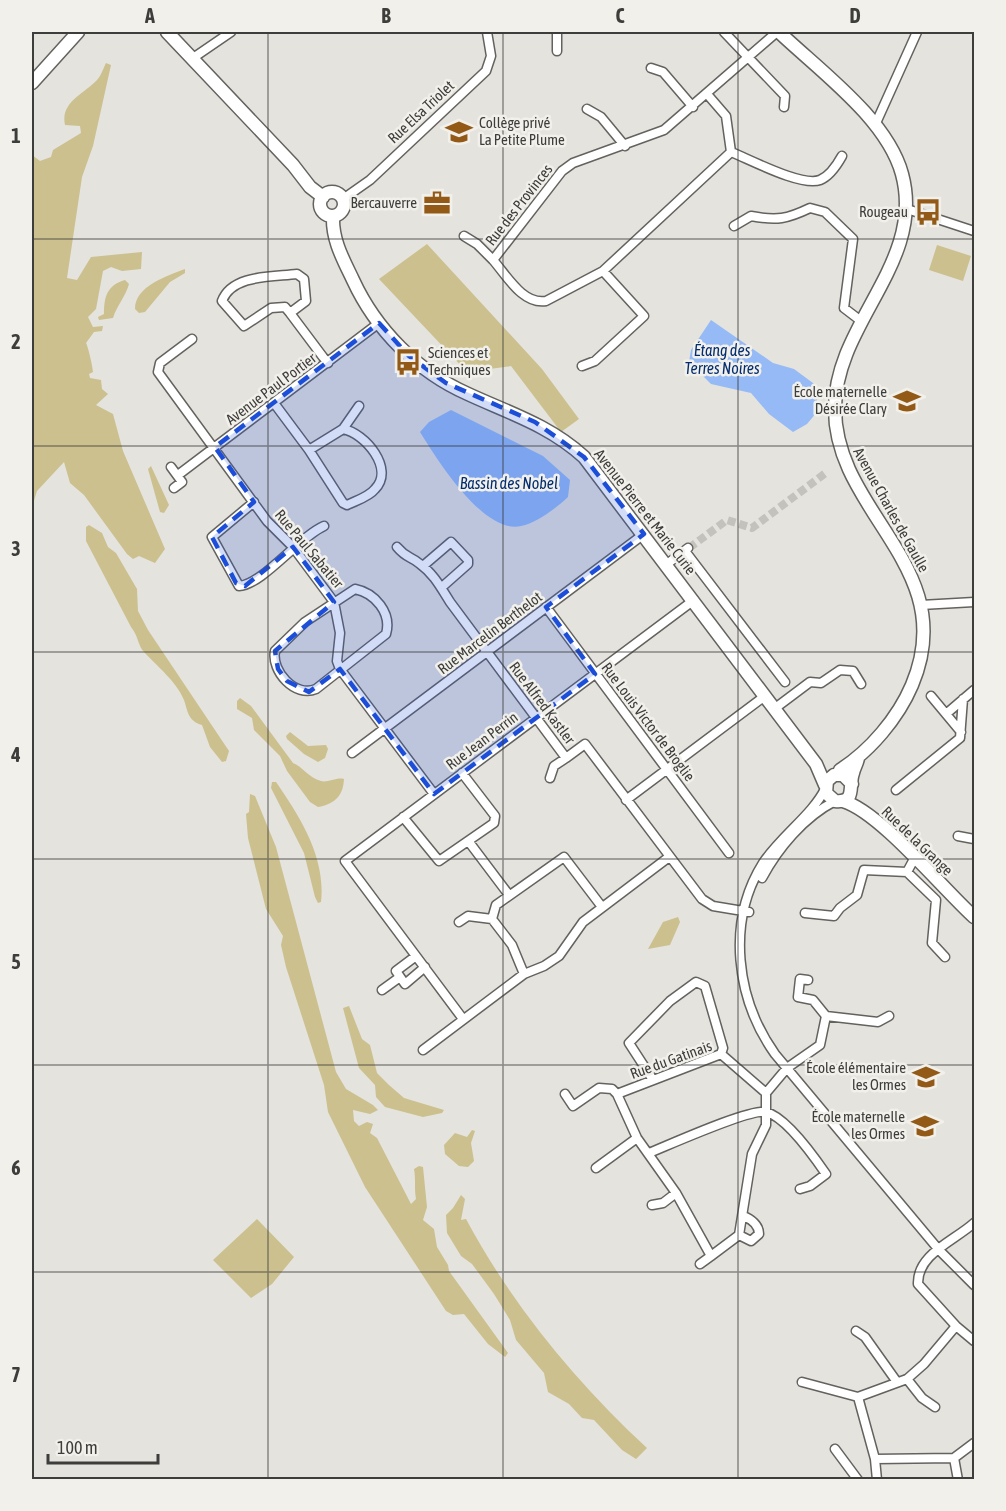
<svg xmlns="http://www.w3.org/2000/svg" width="1006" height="1511" viewBox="0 0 1006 1511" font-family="'Asap Condensed',sans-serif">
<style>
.green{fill:#ccc08e}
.water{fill:#95baf5}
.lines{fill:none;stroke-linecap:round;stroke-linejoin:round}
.street-tunnel{stroke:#c3c2bd;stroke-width:8;stroke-dasharray:8 4;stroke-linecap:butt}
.street-casing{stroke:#63625e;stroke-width:11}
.secondary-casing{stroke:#63625e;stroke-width:15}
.street{stroke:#fff;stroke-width:8}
.secondary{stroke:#fff;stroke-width:12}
.marked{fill:#1d4ed8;fill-opacity:0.2;stroke:#1d4ed8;stroke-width:4.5;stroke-dasharray:12 8;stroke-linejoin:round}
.grid{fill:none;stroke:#3d3d3b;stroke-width:1.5;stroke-opacity:0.55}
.labels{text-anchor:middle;stroke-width:5;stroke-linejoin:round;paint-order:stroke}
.street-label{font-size:15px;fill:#3d3d3b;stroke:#f2f0eb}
.poi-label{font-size:15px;fill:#3d3d3b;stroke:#f2f0eb;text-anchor:end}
.water-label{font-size:16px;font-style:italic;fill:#032d70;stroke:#f2f0eb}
.neatline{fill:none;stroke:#3d3d3b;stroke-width:2}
.grid-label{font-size:20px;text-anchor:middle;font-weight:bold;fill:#3d3d3b}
</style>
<rect width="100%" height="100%" fill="#e4e3de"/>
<path class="green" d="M106 63 111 65 93 146 82 177 67 278 77 280 91 257 142 252 141 269 122 271 111 267 103 271 96 309 88 317 93 327 103 326 102 331 94 332 86 343C88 346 93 368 93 372L89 374 90 378 101 380 102 389 108 394 96 405 113 414 123 451 165 549 155 563 139 556 133 559 127 554 84 495 70 483 64 462 37 491 32 507V155L40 161 51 157 53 150 81 133 80 126 65 125C60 102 84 94 97 80 101 76 103 69 106 63Z
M427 244 542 369 579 419 561 432 511 366 467 372 379 279Z
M937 245 971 256 963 281 929 270Z
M185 269V273L170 282 145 312 139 313 135 309C135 286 167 276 185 269Z
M125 280 129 284C126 296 117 305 113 318L99 320 98 317 104 314C104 297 107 285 125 280Z
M151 466 169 505 164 513 160 512 148 469Z
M89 525 102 533 108 547 116 553 137 589 138 611 148 630 229 751 226 761 222 762 210 747 202 725C188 721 188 712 184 700 177 682 156 665 144 652 138 646 138 635 131 627L86 541V527Z
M240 698 251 706 293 763C303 767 309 778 321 781 327 783 337 777 344 779 343 796 335 804 318 807L310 802 287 771 280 756 254 730 252 718 237 709V701Z
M290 732 308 746 326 745 328 749 325 758 318 762 304 754 287 739 286 736Z
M272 782H276C300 817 326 857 321 902L318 903 315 897 304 853 271 788Z
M250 794 255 796 276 847 336 1072 346 1089 373 1105 378 1110 370 1114 353 1110 354 1121 359 1126 367 1122 373 1124 370 1133 377 1138 411 1204 416 1199C414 1188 416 1180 414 1169L419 1166 423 1167 427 1207 423 1220 434 1229 437 1247 448 1265 449 1271 508 1353 505 1357 488 1344 464 1314 453 1315 446 1311 365 1187 328 1112 324 1085 286 967 281 945 283 936 266 909 248 838 246 814 249 812Z
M678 917 680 922 670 945 648 949 663 922Z
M349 1006 362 1039 370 1045 377 1073 389 1085 404 1098 444 1110 442 1113 423 1117 385 1107 376 1097 375 1085 359 1068 343 1008Z
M472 1130 475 1131 471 1143 474 1161 468 1167 459 1166 445 1154 444 1145 455 1133 467 1137Z
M461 1195 465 1199 461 1220 466 1219C512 1305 576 1382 647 1448L636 1459 622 1450 594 1420 582 1418 569 1404 548 1392 544 1373 516 1340 510 1320 494 1294 472 1264 461 1256 447 1233 446 1215 453 1208Z
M257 1219 294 1257 272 1284 251 1298 213 1260Z"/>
<path class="water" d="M711 320 773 363 794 369 817 386V412L807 424 793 432 769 414 751 393 711 384 689 362 691 350Z
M451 410 543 456 570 480 568 497C556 508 537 523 521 526 484 535 436 458 420 432L429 422Z"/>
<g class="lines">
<path class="street-tunnel" d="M689 548 727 520 752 528 827 472"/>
<defs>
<path id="street" d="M724 32 785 96 784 107
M557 51V32
M193 58 231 32
M651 68 663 72 693 107
M707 94 726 116 731 152 603 271 546 301C523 305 507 276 493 260L562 171 573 163 664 130 777 32
M587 109 601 117 625 146
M876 123 917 32
M731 152C751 160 802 187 820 180 830 176 837 165 842 156
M343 199 370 180 486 71 491 56 487 32
M907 209 974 231
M734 226 751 216C777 221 787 219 810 208L825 212 853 239 844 308 861 321
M464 236 477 244 493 260
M290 313 306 301 304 279 297 274C274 277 232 274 222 301L244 326 271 308 285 307 290 313 323 357 328 363
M192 339 160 363 158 372 267 521 293 547 334 602 340 633 337 661 340 669 434 794
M582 366 595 361 644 316 603 271
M274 403 309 450 343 503 347 505C355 501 369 497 375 489 395 469 365 433 343 429L309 450
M343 429 359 406
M171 467 182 482 174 488
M178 475 379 323
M254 502 212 537 239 586C262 585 299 537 324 526
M397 547C407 559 411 556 420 564 434 574 441 588 450 602L566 758 585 744 702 899 713 906 749 912
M685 551 785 682
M667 564 688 548
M423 566 451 542 468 560V564L442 587
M355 589C375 593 392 613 386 634L316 689C295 698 271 671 275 651L305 622Z
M921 605 974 602
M546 607 729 853
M931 696 961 732
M774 709 810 682 821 683 840 670 853 671 861 684
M946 714 974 690
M352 753 644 534
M550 778 554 766 566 758
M825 789C813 814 780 837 763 863 726 922 736 999 775 1054L939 1250 974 1285
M896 790 960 738 963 699
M626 800 765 696
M403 817 439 861 494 823 495 816 462 773
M958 836 974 839
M469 842 509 895
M907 872 936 900 932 943 945 957
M762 878C778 848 804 817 835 801
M805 913 834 916 840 908 857 895 864 870 907 872 914 859
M459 922 468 916 492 919
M416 956 396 971 405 984 425 967
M524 974 512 945 492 919 496 905 564 857 602 907
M382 990 400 977
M826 1016 878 1022 889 1016
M463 1019 345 861 694 600
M423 1050 524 974 544 966 559 956 583 922 669 857
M653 1080 629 1043 670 1001 696 982 705 986 723 1048 721 1054
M766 1093 721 1054 617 1094 637 1138 676 1193 711 1256 739 1235 752 1154 766 1125V1093L787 1068 820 1045 826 1016 813 1000 798 997 800 979 808 980
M565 1094 573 1106 599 1088 612 1089 617 1094
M649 1153C669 1145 751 1108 766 1112 786 1117 815 1158 826 1174L810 1186 800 1189
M596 1168 637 1138
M652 1205 663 1203 676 1193
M974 1223C954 1241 917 1254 918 1284L956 1326 974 1341
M739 1235 751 1241 759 1234C759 1225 751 1219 743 1216
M700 1264 711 1256
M856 1331 865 1337 897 1382
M907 1379 922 1398 935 1407
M802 1382 858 1397
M835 1449 858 1480
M954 1458 958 1480
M875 1459 954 1458 974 1443
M877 1480 875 1459 858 1397 907 1379 924 1364 956 1326"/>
<path id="secondary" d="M167 32 293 165 310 187 323 197
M779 32C820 71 887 119 902 174 926 262 835 323 835 408 834 513 962 567 912 685 898 718 870 751 840 770L839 774
M32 83 78 32
M320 204a12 12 0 1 1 24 0a12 12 0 1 1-24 0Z
M333 216C332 240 343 259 353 280 376 330 418 372 468 394 509 413 549 425 584 457L816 764 825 785
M852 784 843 775H834L827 781 826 793 835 801C857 803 848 786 853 773 854 768 857 764 858 758
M843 801C880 812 942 888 974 917"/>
</defs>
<use href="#street" class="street-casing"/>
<use href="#secondary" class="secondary-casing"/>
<use href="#street" class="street"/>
<use href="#secondary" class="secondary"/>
</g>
<path class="marked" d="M379 323 409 356 446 383 535 422 584 457 644 534 546 607 595 674 434 794 340 669 309 692 287 681 278 669 275 651 334 602 293 547 245 586 236 583 212 537 254 502 215 447Z"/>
<path class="grid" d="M268 32V1480M503 32V1480M738 32V1480M32 239H974M32 446H974M32 652H974M32 859H974M32 1065H974M32 1272H974"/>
<defs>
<symbol id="school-bare" viewBox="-9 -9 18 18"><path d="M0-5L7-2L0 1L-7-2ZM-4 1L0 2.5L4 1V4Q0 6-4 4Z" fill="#935a17" stroke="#f2f0eb" stroke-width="2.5" paint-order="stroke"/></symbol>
<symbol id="office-bare" viewBox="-9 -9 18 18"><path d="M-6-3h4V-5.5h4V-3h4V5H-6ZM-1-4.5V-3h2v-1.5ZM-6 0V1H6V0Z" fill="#935a17" stroke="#f2f0eb" stroke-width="2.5" paint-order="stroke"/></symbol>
<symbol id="bus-bare" viewBox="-9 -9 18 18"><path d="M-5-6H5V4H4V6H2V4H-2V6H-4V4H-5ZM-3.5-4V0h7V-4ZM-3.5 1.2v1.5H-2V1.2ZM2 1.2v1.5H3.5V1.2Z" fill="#935a17" stroke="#f2f0eb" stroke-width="2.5" paint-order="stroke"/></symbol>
</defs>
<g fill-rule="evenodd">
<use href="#school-bare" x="440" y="113" width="38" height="38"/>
<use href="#office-bare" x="418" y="184" width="38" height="38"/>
<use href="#bus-bare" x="909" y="193" width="38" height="38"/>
<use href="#bus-bare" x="389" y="343" width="38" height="38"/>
<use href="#school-bare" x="888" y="382" width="38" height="38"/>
<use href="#school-bare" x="907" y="1058" width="38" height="38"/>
<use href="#school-bare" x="906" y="1107" width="38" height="38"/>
</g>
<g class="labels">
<g class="street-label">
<text transform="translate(421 112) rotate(-43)" y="5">Rue Elsa Triolet</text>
<text transform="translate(519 205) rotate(-52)" y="5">Rue des Provinces</text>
<text transform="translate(271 389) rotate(-37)" y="5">Avenue Paul Portier</text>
<text transform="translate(891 510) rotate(61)" y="5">Avenue Charles de Gaulle</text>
<text transform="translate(645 512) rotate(52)" y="5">Avenue Pierre et Marie Curie</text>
<text transform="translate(309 549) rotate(50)" y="5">Rue Paul Sabatier</text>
<text transform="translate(490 633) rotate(-37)" y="5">Rue Marcelin Berthelot</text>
<text transform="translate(542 703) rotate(53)" y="5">Rue Alfred Kastler</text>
<text transform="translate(648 722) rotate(53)" y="5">Rue Louis Victor de Broglie</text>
<text transform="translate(482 741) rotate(-37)" y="5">Rue Jean Perrin</text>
<text transform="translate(917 841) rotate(44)" y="5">Rue de la Grange</text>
<text transform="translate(671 1060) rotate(-20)" y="5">Rue du Gatinais</text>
</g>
<g class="poi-label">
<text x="479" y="128" text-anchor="start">Collège privé<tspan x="479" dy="17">La Petite Plume</tspan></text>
<text x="417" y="208">Bercauverre</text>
<text x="908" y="217">Rougeau</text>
<text x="428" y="358" text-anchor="start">Sciences et<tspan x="428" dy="17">Techniques</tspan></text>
<text x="887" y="397">École maternelle<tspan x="887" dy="17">Désirée Clary</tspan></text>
<text x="906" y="1073">École élémentaire<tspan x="906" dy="17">les Ormes</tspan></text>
<text x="905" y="1122">École maternelle<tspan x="905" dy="17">les Ormes</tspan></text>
</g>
<g class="water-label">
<text x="722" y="356">Étang des<tspan x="722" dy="18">Terres Noires</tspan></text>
<text x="509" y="489">Bassin des Nobel</text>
</g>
</g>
<rect width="1006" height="1511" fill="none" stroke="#f2f0eb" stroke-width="66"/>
<path d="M48 1454v9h110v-9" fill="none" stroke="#3d3d3b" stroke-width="3"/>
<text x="57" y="1454" font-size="18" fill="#3d3d3b" stroke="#f2f0eb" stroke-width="4.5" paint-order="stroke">100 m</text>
<rect x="33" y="33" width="940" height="1445" class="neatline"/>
<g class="grid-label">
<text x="150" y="23">A</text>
<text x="386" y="23">B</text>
<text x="620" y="23">C</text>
<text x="855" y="23">D</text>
<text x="16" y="143">1</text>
<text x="16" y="349">2</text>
<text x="16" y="556">3</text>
<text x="16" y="762">4</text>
<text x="16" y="969">5</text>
<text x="16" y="1175">6</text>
<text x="16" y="1382">7</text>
</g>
</svg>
